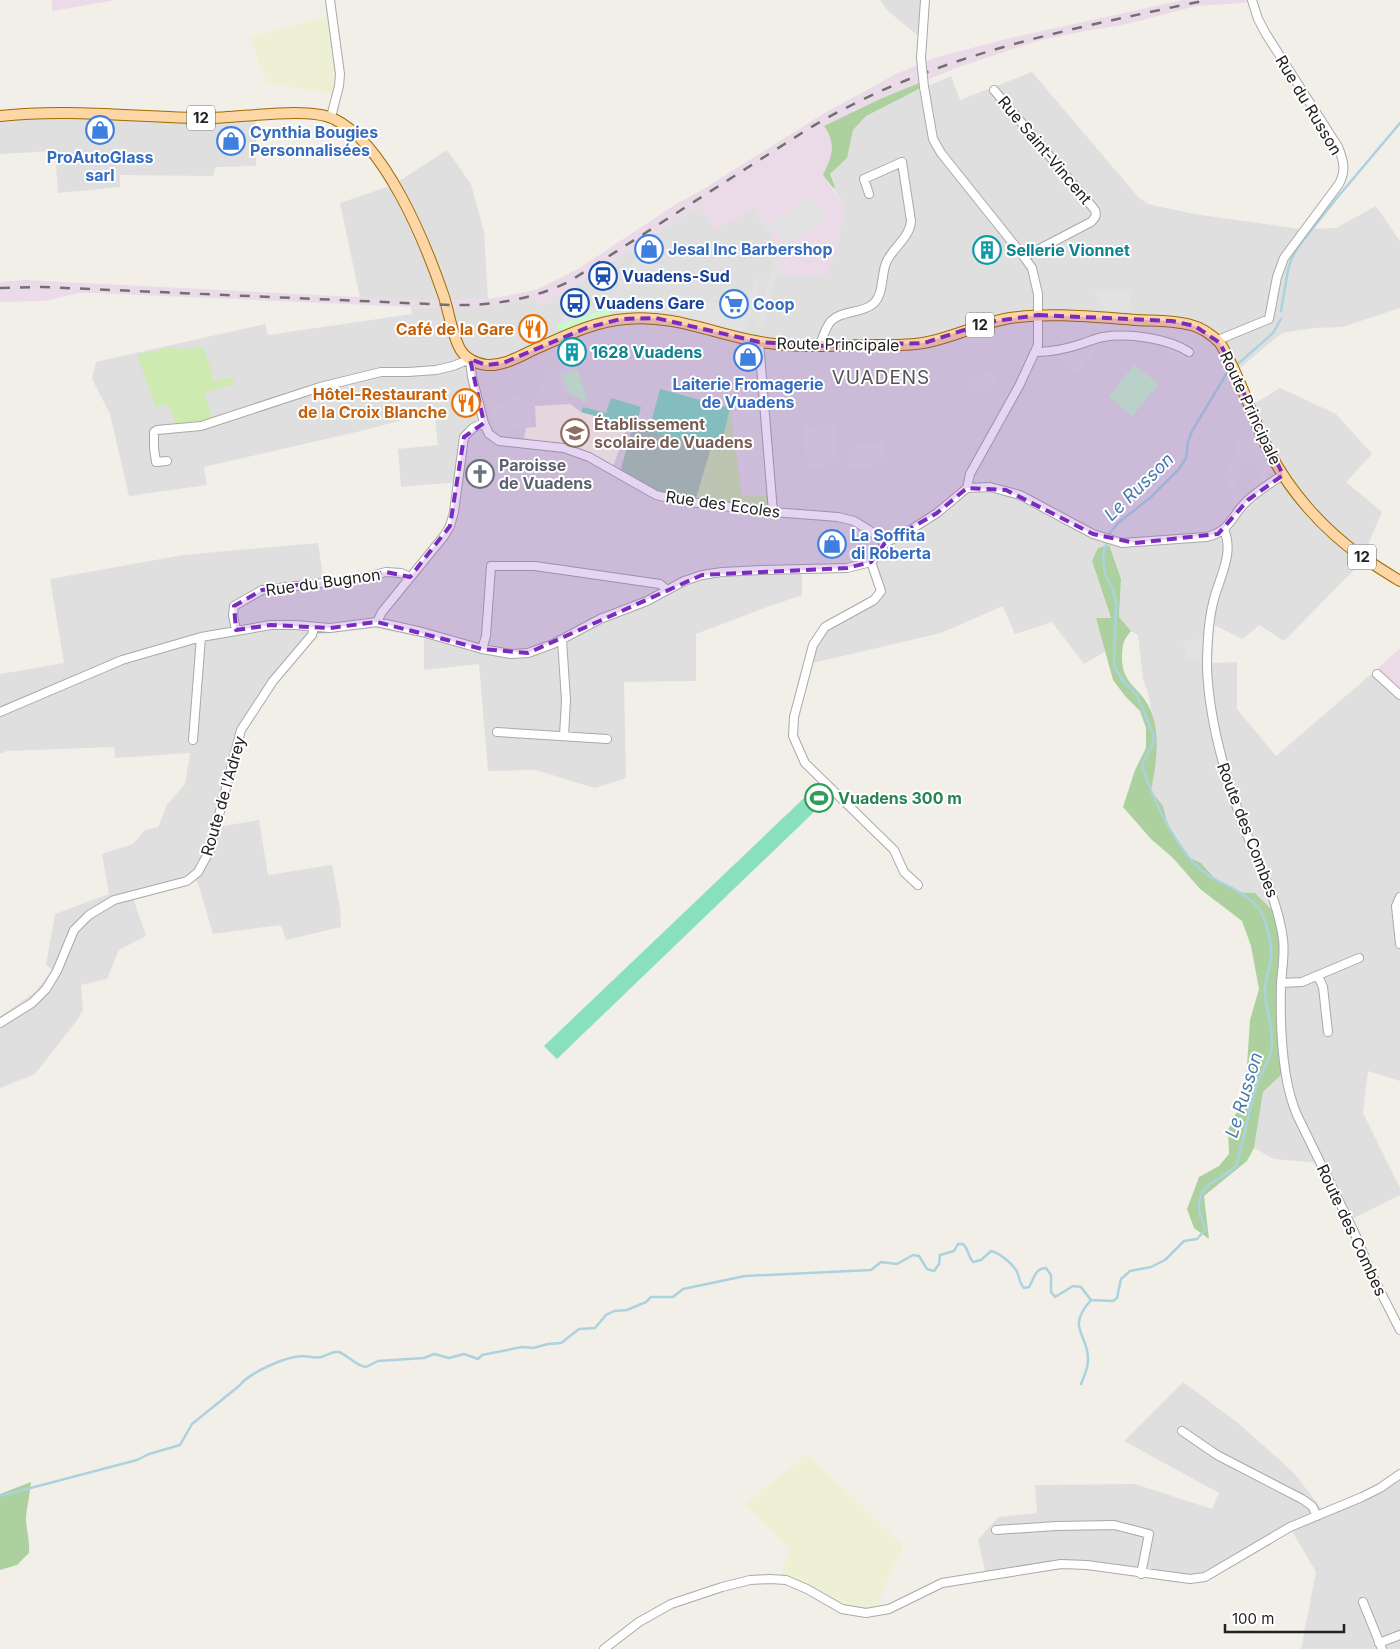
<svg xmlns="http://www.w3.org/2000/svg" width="1400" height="1649" viewBox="0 0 1400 1649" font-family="Inter,sans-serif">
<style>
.residential{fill:#e0dfdf;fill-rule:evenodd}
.industrial{fill:#ebdbe8}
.education{fill:#ffffe5}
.farmland{fill:#eef0d5}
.grass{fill:#cdebb0}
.forest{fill:#add19e}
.cemetery{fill:#aacbaf}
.park{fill:#c8facc}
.pitch{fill:#88e0be}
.parking{fill:#e2e2e2}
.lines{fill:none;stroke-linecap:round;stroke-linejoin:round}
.stream{stroke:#aad3df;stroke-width:2.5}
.minor-casing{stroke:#a9a9a9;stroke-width:10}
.major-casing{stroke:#a06b00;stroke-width:12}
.minor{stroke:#fff;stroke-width:8}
.major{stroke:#fcd6a4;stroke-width:10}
.rail{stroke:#707070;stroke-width:2.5;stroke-dasharray:10 10;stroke-linecap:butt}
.minor-bridge-casing{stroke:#a9a9a9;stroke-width:10;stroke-linecap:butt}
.minor-bridge{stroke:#fff;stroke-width:8}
.marked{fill:#7b2cbf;fill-opacity:0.2;stroke:#7b2cbf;stroke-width:4;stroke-dasharray:10 6;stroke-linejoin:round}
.labels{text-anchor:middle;stroke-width:4;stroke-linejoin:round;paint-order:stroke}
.shield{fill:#fff;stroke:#646464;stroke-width:1}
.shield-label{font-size:15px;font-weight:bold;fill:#222}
.street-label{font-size:16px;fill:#222;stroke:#fff}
.shop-label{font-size:16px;font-weight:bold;fill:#366cbe;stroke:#fff;text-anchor:start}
.culture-label{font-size:16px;font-weight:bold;fill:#0d838f;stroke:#fff;text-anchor:start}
.transit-label{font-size:16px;font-weight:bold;fill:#164399;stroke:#fff;text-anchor:start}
.food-label{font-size:16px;font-weight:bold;fill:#c56008;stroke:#fff;text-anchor:end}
.education-label{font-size:16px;font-weight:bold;fill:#785e54;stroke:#fff;text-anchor:start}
.worship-label{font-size:16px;font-weight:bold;fill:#5b616d;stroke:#fff;text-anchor:start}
.leisure-label{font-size:16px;font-weight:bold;fill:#27864d;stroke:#fff;text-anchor:start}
.water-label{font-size:18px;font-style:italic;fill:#4a7aab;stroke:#fff}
.quarter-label{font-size:19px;letter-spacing:1px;fill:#555;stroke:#fff}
</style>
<rect width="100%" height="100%" fill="#f2efe9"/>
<path class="residential" d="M880 0H925L922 39 888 11Z
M1032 72 1139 198 1148 204 1194 214 1300 229 1336 228 1376 206 1400 241V308L1342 327 1314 328 1282 333 1240 368 1254 404 1280 388 1336 414 1372 454 1346 482 1382 512 1360 564 1284 641 1259 625 1243 639 1214 625 1212 663 1237 662V709L1276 756 1377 669V674L1400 695V1081L1368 1071 1363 1113 1400 1188V1195L1346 1222 1320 1163 1274 1159 1254 1148 1263 1092 1282 1074 1275 913 1255 893 1238 892 1218 882 1201 863 1186 856 1182 846 1169 829 1163 806 1151 791 1154 777 1155 728 1148 693 1143 680 1138 635 1131 631 1119 617 1121 579 1092 561 1111 619 1096 618 1106 651 1084 664 1052 622 1015 634 1003 606 941 633 808 664 825 627 874 600 881 591 871 562 802 569V595L767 607 696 634V681L624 682 626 778 595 788 536 770 488 771 479 664 424 670V638L374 628 312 635 273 681 241 730 217 827 259 820 268 875 332 865 340 908 341 927 286 940 281 925 213 934 198 883 193 878 132 895 146 936 119 950 107 979 81 985 83 1010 78 1019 35 1074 0 1088V1017L36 991 52 970 46 965 55 914 109 894 102 854 133 844 145 830 158 827 167 805 185 784 190 753 115 758 114 747 7 751 0 754V674L64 663 50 579 183 555 318 543 324 583 386 572 410 577 444 536 458 482 401 487 398 449 438 445 435 419 410 418 365 430 204 467 207 485 129 496 110 414 92 379 96 362 265 324 268 335 412 314 411 307 457 309 535 298 541 306 700 206 753 208 765 227 845 207 834 189 835 187 830 174 847 158 853 130 866 116 889 103 951 76 960 100ZM711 448 720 451 742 496 768 508 697 498Z
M89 113 256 116V166L216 167 213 176 120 175V187L58 193 55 151 0 154V119Z
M447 150 471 184 484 232 488 299 436 301 360 298 340 203 393 185Z
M1183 1382 1238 1423 1293 1472 1325 1513 1400 1474V1649H1301L1316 1572 1290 1528 1205 1577 1061 1564 986 1575 978 1540 998 1517 1037 1513 1035 1485 1135 1484 1212 1509 1219 1493 1124 1441Z"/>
<path class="industrial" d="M52 0H116L52 11Z
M1183 0H1256L1244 3 1196 6 1123 25 1085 31 1037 41 959 67 880 99 824 126 832 142 833 152 823 175 845 207 836 252 827 275 778 276 777 245 753 208 716 231 700 206 541 306 535 298 490 307 457 309 95 293H78L45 301 0 302V282L24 280 436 301 488 299 536 290 578 269 676 204 702 190 821 115 896 74 934 58 1006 39Z
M1400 648V695L1377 674V669Z"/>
<path class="education" d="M570 404 581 412 628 425 612 469 564 448 524 438 526 428 536 427 535 406Z"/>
<path class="farmland" d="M332 15 340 74 335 98 330 93 267 83 249 37Z
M807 1454 903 1545 874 1613H858L779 1579 790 1549 745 1504Z"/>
<path class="grass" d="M170 347 177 349 204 348 214 381 232 377 234 384 204 393 213 419 177 426 168 404 156 408 137 355Z
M730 408 742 496H769L768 508 696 498 711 448 721 451Z"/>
<path class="forest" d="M919 83V89L866 116 853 130 847 158 830 174 835 187 834 189 823 175C832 155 837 146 824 126L880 99Z
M1109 545 1121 579 1119 617 1131 631C1123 641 1123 643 1122 655 1121 686 1141 686 1151 711 1161 736 1156 766 1151 791L1163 806 1169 829 1182 846 1186 856 1201 863 1218 882 1238 892 1255 893 1275 913 1282 952V1074L1263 1092 1254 1148 1247 1161 1204 1196 1209 1239 1194 1228 1187 1209 1199 1177 1219 1166 1229 1154 1228 1130 1245 1095 1250 1020 1259 989 1251 946 1242 921 1200 889 1173 858 1151 839 1123 807 1135 770 1146 748V728L1140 711 1125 696 1113 680 1096 618H1111L1092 561 1098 548Z
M31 1482C30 1494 27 1506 26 1517 26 1529 30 1541 29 1553L17 1565 0 1570V1494Z"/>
<path class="cemetery" d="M633 426 711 448 696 498 666 495 620 472Z"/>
<path class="park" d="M613 306 611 314 600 316 563 330 558 329V325Z
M1134 365 1159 384 1132 416 1109 396Z
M577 369 588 403 569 393 561 375Z"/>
<path class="pitch" d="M660 389 730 408 720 451 581 412 583 407 606 413 611 398 641 407 637 422 650 426Z
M804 798 816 810 557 1059 544 1046Z"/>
<path class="parking" d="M812 196 828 217 825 219 826 221 806 234 805 233 785 245 775 230 769 233 765 227Z
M775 254 782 256 763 327 757 325Z
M651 258 671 287 664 286 653 272 627 291 620 287 615 276 640 259 643 263Z
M762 272 763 274 755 281 760 282 750 319 747 327 739 332 675 313 658 311V301L671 299 672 293 746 312 755 277Z
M1094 291H1131V312L1104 310Z
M610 300 612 306 562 324 560 318Z
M1181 334 1198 347 1185 364 1167 350Z
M1091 342 1098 348 1076 373 1059 358 1066 351Z
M576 362 577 369 561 375 569 393 568 398 535 400V395L538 394 546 377 551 371Z
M991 371 997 380 983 396 971 385 968 379Z
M520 396 523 403 530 404 531 426 522 427 499 436 490 406Z
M761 409 769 496H742L733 412Z
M835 424 834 434 840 464 808 468 804 427Z
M1253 437 1269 469 1264 481 1247 456 1239 460 1242 465 1236 469 1241 478 1235 483 1243 496 1235 505 1225 475 1239 440Z
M883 443 888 464 850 468 847 447Z
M1206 638 1205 657 1187 660 1183 642Z"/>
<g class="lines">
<path class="stream" d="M1281 311 1288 270 1291 260 1298 247 1336 199 1400 123
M1239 363 1273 333 1281 319
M1081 1384C1084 1376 1088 1369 1088 1360 1089 1334 1065 1329 1091 1300L1113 1301 1117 1298 1121 1279 1130 1271 1151 1267 1165 1260 1184 1241 1197 1239 1205 1230C1204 1222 1199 1215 1199 1207 1199 1182 1221 1181 1236 1166 1245 1138 1248 1109 1258 1081 1263 1070 1271 1059 1272 1046 1273 1028 1267 1012 1265 994 1264 982 1270 969 1271 956 1272 944 1266 919 1259 909 1247 892 1226 887 1209 876 1179 857 1151 797 1142 764L1154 741 1153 734 1137 695 1123 681 1114 666 1116 602 1112 587 1105 574 1103 555 1109 534 1118 523 1150 498 1179 469 1186 458 1188 442 1192 431 1227 373
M0 1496 137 1460 149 1454 180 1445 192 1424 239 1386C249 1373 284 1357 302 1356 308 1356 314 1359 321 1357 327 1356 333 1350 339 1352 349 1356 355 1365 366 1367L378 1361 424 1358 434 1354 449 1358 464 1354 478 1359 482 1355 522 1347 533 1348 548 1344 561 1343 579 1329 595 1328 606 1315 614 1311 627 1310 646 1302 651 1297H673L683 1289 745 1276 871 1270 881 1262 897 1264 913 1255 919 1256 927 1269 934 1271 939 1264 940 1255 954 1251 958 1244H963C969 1249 967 1255 973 1262L981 1260 991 1251C1000 1253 1013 1264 1017 1272 1020 1278 1019 1283 1024 1288L1029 1287C1034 1279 1035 1268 1046 1268L1051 1275V1292L1055 1297 1073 1286 1081 1287 1091 1300"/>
<defs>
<path id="minor" d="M330 0 340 74 339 86 331 117
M921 58 925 0
M924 87 933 139 941 153 1024 257 1032 268 1038 294V345L1019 386 970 474 967 488
M994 90 1095 210C1097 216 1095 218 1091 222L1024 257
M1218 340 1269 319 1277 277 1284 258 1339 184C1346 171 1344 161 1338 147L1266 34 1258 19 1252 0
M759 342 773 512
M819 346C823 338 825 328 831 321 842 310 861 314 873 304 884 295 881 275 886 263 892 248 910 238 911 221L902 162 864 179 869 194
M1035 352C1051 352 1066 349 1081 344 1088 342 1096 338 1103 337 1129 333 1167 338 1189 352
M484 423 489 434 499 441 564 448 589 457 656 495 681 501 773 512 838 517 854 521 872 532 885 543
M167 461 156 462 154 448V432L157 430 201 426 320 387 381 372H408L436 370 453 366 470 359 472 377 484 423 473 428 464 437 454 512 450 526 444 536 382 612 377 622
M1224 530C1235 554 1218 580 1213 603 1208 624 1207 646 1207 667 1209 724 1226 780 1246 832 1260 867 1278 901 1283 939 1285 954 1282 969 1281 984 1280 1024 1281 1078 1297 1115L1355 1234 1373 1277 1400 1330
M871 562 881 591 874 600 825 627 813 645 794 717 793 736 805 763 894 850 904 872 918 885
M236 630 233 615 234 606 262 590 357 579 386 572 401 573 410 577
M562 640 566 700 564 736
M482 649 486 636 491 566H535L660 584 667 590
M1377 674 1400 695
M0 712 122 660 201 637 271 625H295L330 628 377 622 422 632 482 649 511 654 528 653 553 644 600 619 647 601 684 581 702 575 722 572 762 570 847 568 871 562 879 554 885 543 912 529 937 513 967 488 990 487 1020 495 1093 534 1122 543 1206 537C1230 532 1231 516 1247 501 1258 491 1270 483 1283 475
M497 732 607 739
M193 740 201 637
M1400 897 1396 906 1400 944
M1318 976 1323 987 1328 1032
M1281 983 1302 982 1359 958
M0 1023 32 1003 46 989 57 971 74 930 89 915 114 900 187 881 198 872 210 850 241 730 273 681 312 635 314 628
M1182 1431 1217 1455 1302 1499 1312 1506 1317 1516
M996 1530 1056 1526 1114 1525 1149 1534 1141 1574
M1363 1602 1382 1649
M1379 1643 1400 1635
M604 1649 639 1622 671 1604 722 1587 750 1580 770 1579 786 1580 807 1589 842 1609 866 1613 889 1609 942 1583 1061 1564 1087 1565 1190 1579 1205 1577 1290 1527 1362 1497 1380 1488 1400 1474"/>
<path id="major" d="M0 116C70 108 140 118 209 118 241 118 308 106 334 119 385 143 425 242 443 294 449 311 451 331 459 347 464 358 476 364 487 365 506 366 523 354 540 347 567 335 596 321 626 319 671 314 712 333 755 341 792 348 830 346 867 345 885 345 905 346 923 343 953 338 980 323 1010 318 1051 312 1094 317 1136 320 1154 321 1173 320 1191 325 1203 328 1212 335 1220 343 1241 377 1251 416 1269 451 1290 492 1324 530 1361 556 1374 565 1387 573 1400 581"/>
</defs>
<use href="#minor" class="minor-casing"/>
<use href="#major" class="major-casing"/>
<use href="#minor" class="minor"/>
<use href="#major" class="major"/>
<path class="rail" d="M0 288 44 287 452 305C493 306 534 299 570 281L808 129C933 54 1066 30 1207 0"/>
<defs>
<path id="minor-bridge" d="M921 58 924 87"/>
</defs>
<use href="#minor-bridge" class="minor-bridge-casing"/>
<use href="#minor-bridge" class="minor-bridge"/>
</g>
<path class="marked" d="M1038 315 1172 321 1195 326 1220 343 1283 475 1248 500 1218 534 1135 543 1093 534 1006 490 967 488 937 513 885 543 871 562 847 568 702 575 528 653 482 649 377 622 330 628 271 625 236 630 234 606 262 590 386 572 410 577 450 526 464 437 484 423 470 359 486 365 503 363 586 328 621 319 656 318 759 342 819 346 924 343 989 322Z"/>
<defs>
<symbol id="shop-ring" viewBox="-11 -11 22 22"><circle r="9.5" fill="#fff" stroke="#3f7fe0" stroke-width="1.5"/><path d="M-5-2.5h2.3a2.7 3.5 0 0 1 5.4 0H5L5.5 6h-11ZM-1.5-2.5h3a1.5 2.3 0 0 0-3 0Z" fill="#3f7fe0"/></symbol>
<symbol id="building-ring" viewBox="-11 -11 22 22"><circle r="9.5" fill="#fff" stroke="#0f9aa8" stroke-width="1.5"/><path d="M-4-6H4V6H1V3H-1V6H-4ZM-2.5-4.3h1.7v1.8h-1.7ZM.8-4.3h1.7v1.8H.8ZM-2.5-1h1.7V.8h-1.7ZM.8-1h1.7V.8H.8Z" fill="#0f9aa8"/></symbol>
<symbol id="station-ring" viewBox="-11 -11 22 22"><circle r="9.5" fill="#fff" stroke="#1a4fb4" stroke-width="1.5"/><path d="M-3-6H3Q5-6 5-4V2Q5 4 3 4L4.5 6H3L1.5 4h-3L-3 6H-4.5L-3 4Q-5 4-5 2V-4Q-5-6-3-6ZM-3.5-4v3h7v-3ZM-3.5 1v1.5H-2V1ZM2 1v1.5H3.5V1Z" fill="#1a4fb4"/></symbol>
<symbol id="bus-ring" viewBox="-11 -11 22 22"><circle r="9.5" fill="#fff" stroke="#1a4fb4" stroke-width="1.5"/><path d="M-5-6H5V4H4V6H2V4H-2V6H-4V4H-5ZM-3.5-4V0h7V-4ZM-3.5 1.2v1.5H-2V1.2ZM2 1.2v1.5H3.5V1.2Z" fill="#1a4fb4"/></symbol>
<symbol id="supermarket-ring" viewBox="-11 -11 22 22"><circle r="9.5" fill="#fff" stroke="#3f7fe0" stroke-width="1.5"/><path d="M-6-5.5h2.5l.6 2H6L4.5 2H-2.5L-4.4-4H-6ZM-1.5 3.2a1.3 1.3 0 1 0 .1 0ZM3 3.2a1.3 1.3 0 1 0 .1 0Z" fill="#3f7fe0"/></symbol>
<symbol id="restaurant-ring" viewBox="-11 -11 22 22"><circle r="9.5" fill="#fff" stroke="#e8710a" stroke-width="1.5"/><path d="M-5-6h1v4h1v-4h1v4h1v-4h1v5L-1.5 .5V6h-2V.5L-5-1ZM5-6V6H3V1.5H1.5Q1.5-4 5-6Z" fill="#e8710a"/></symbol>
<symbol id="school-ring" viewBox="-11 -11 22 22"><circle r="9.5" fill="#fff" stroke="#8d6e63" stroke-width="1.5"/><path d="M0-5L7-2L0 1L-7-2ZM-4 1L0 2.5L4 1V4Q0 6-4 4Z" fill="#8d6e63"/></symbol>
<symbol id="church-ring" viewBox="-11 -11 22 22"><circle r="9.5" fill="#fff" stroke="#6b7280" stroke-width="1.5"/><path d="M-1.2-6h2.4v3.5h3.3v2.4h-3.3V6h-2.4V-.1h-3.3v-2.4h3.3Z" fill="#6b7280"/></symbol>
<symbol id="stadium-ring" viewBox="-11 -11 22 22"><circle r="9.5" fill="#fff" stroke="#2e9e5b" stroke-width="1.5"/><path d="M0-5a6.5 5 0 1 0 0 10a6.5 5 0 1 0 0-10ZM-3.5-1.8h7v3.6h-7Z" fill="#2e9e5b"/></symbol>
</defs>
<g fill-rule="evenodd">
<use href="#shop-ring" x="84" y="114" width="32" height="32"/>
<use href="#shop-ring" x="215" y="125" width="32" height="32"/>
<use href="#shop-ring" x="633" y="233" width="32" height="32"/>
<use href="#building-ring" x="971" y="234" width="32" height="32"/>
<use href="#station-ring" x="587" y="260" width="32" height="32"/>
<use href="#bus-ring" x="559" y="287" width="32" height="32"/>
<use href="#supermarket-ring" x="718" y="288" width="32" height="32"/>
<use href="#restaurant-ring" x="517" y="313" width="32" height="32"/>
<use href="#building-ring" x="556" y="336" width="32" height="32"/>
<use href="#shop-ring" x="732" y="341" width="32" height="32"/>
<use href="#restaurant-ring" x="450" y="387" width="32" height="32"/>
<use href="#school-ring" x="559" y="417" width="32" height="32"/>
<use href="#church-ring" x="464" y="458" width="32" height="32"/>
<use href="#shop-ring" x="816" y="528" width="32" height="32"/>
<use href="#stadium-ring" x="803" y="782" width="32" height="32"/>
</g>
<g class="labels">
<g class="shield">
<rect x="187" y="105.5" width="28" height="25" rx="4"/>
<rect x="966" y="312.5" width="28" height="25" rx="4"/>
<rect x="1348" y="544.5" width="28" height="25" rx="4"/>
</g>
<g class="shield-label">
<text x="201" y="123">12</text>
<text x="980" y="330">12</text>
<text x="1362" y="562">12</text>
</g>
<g class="street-label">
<text transform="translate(1309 105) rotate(59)" y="6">Rue du Russon</text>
<text transform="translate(1045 150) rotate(50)" y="6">Rue Saint-Vincent</text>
<text transform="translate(838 344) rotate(1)" y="6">Route Principale</text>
<text transform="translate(1251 408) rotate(65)" y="6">Route Principale</text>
<text transform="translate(723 504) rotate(8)" y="6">Rue des Ecoles</text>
<text transform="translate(323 582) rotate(-8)" y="6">Rue du Bugnon</text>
<text transform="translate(223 796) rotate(-74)" y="6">Route de l'Adrey</text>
<text transform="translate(1248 830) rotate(69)" y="6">Route des Combes</text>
<text transform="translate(1352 1230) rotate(65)" y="6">Route des Combes</text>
</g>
<g class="shop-label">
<text x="250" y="138">Cynthia Bougies<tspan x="250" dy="18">Personnalisées</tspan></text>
<text x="100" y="163" text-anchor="middle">ProAutoGlass<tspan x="100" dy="18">sarl</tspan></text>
<text x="668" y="255">Jesal Inc Barbershop</text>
<text x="753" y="310">Coop</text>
<text x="748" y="390" text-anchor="middle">Laiterie Fromagerie<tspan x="748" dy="18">de Vuadens</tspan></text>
<text x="851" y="541">La Soffita<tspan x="851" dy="18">di Roberta</tspan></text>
</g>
<g class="culture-label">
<text x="1006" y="256">Sellerie Vionnet</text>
<text x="591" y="358">1628 Vuadens</text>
</g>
<g class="transit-label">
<text x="622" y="282">Vuadens-Sud</text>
<text x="594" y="309">Vuadens Gare</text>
</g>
<g class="food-label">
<text x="514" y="335">Café de la Gare</text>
<text x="447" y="400">Hôtel-Restaurant<tspan x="447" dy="18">de la Croix Blanche</tspan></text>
</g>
<g class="education-label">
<text x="594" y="430">Établissement<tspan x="594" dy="18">scolaire de Vuadens</tspan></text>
</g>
<g class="worship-label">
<text x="499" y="471">Paroisse<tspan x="499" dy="18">de Vuadens</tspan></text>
</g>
<g class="leisure-label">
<text x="838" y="804">Vuadens 300 m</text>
</g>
<g class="water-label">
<text transform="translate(1139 487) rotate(-44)" y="6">Le Russon</text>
<text transform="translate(1244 1095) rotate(-73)" y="6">Le Russon</text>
</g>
<g class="quarter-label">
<text x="881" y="384">VUADENS</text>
</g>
</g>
<path d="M1225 1624v8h119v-8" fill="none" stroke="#222222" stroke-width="2.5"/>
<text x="1232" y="1624" font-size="15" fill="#222222" stroke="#ffffff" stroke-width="4" paint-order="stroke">100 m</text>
</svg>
